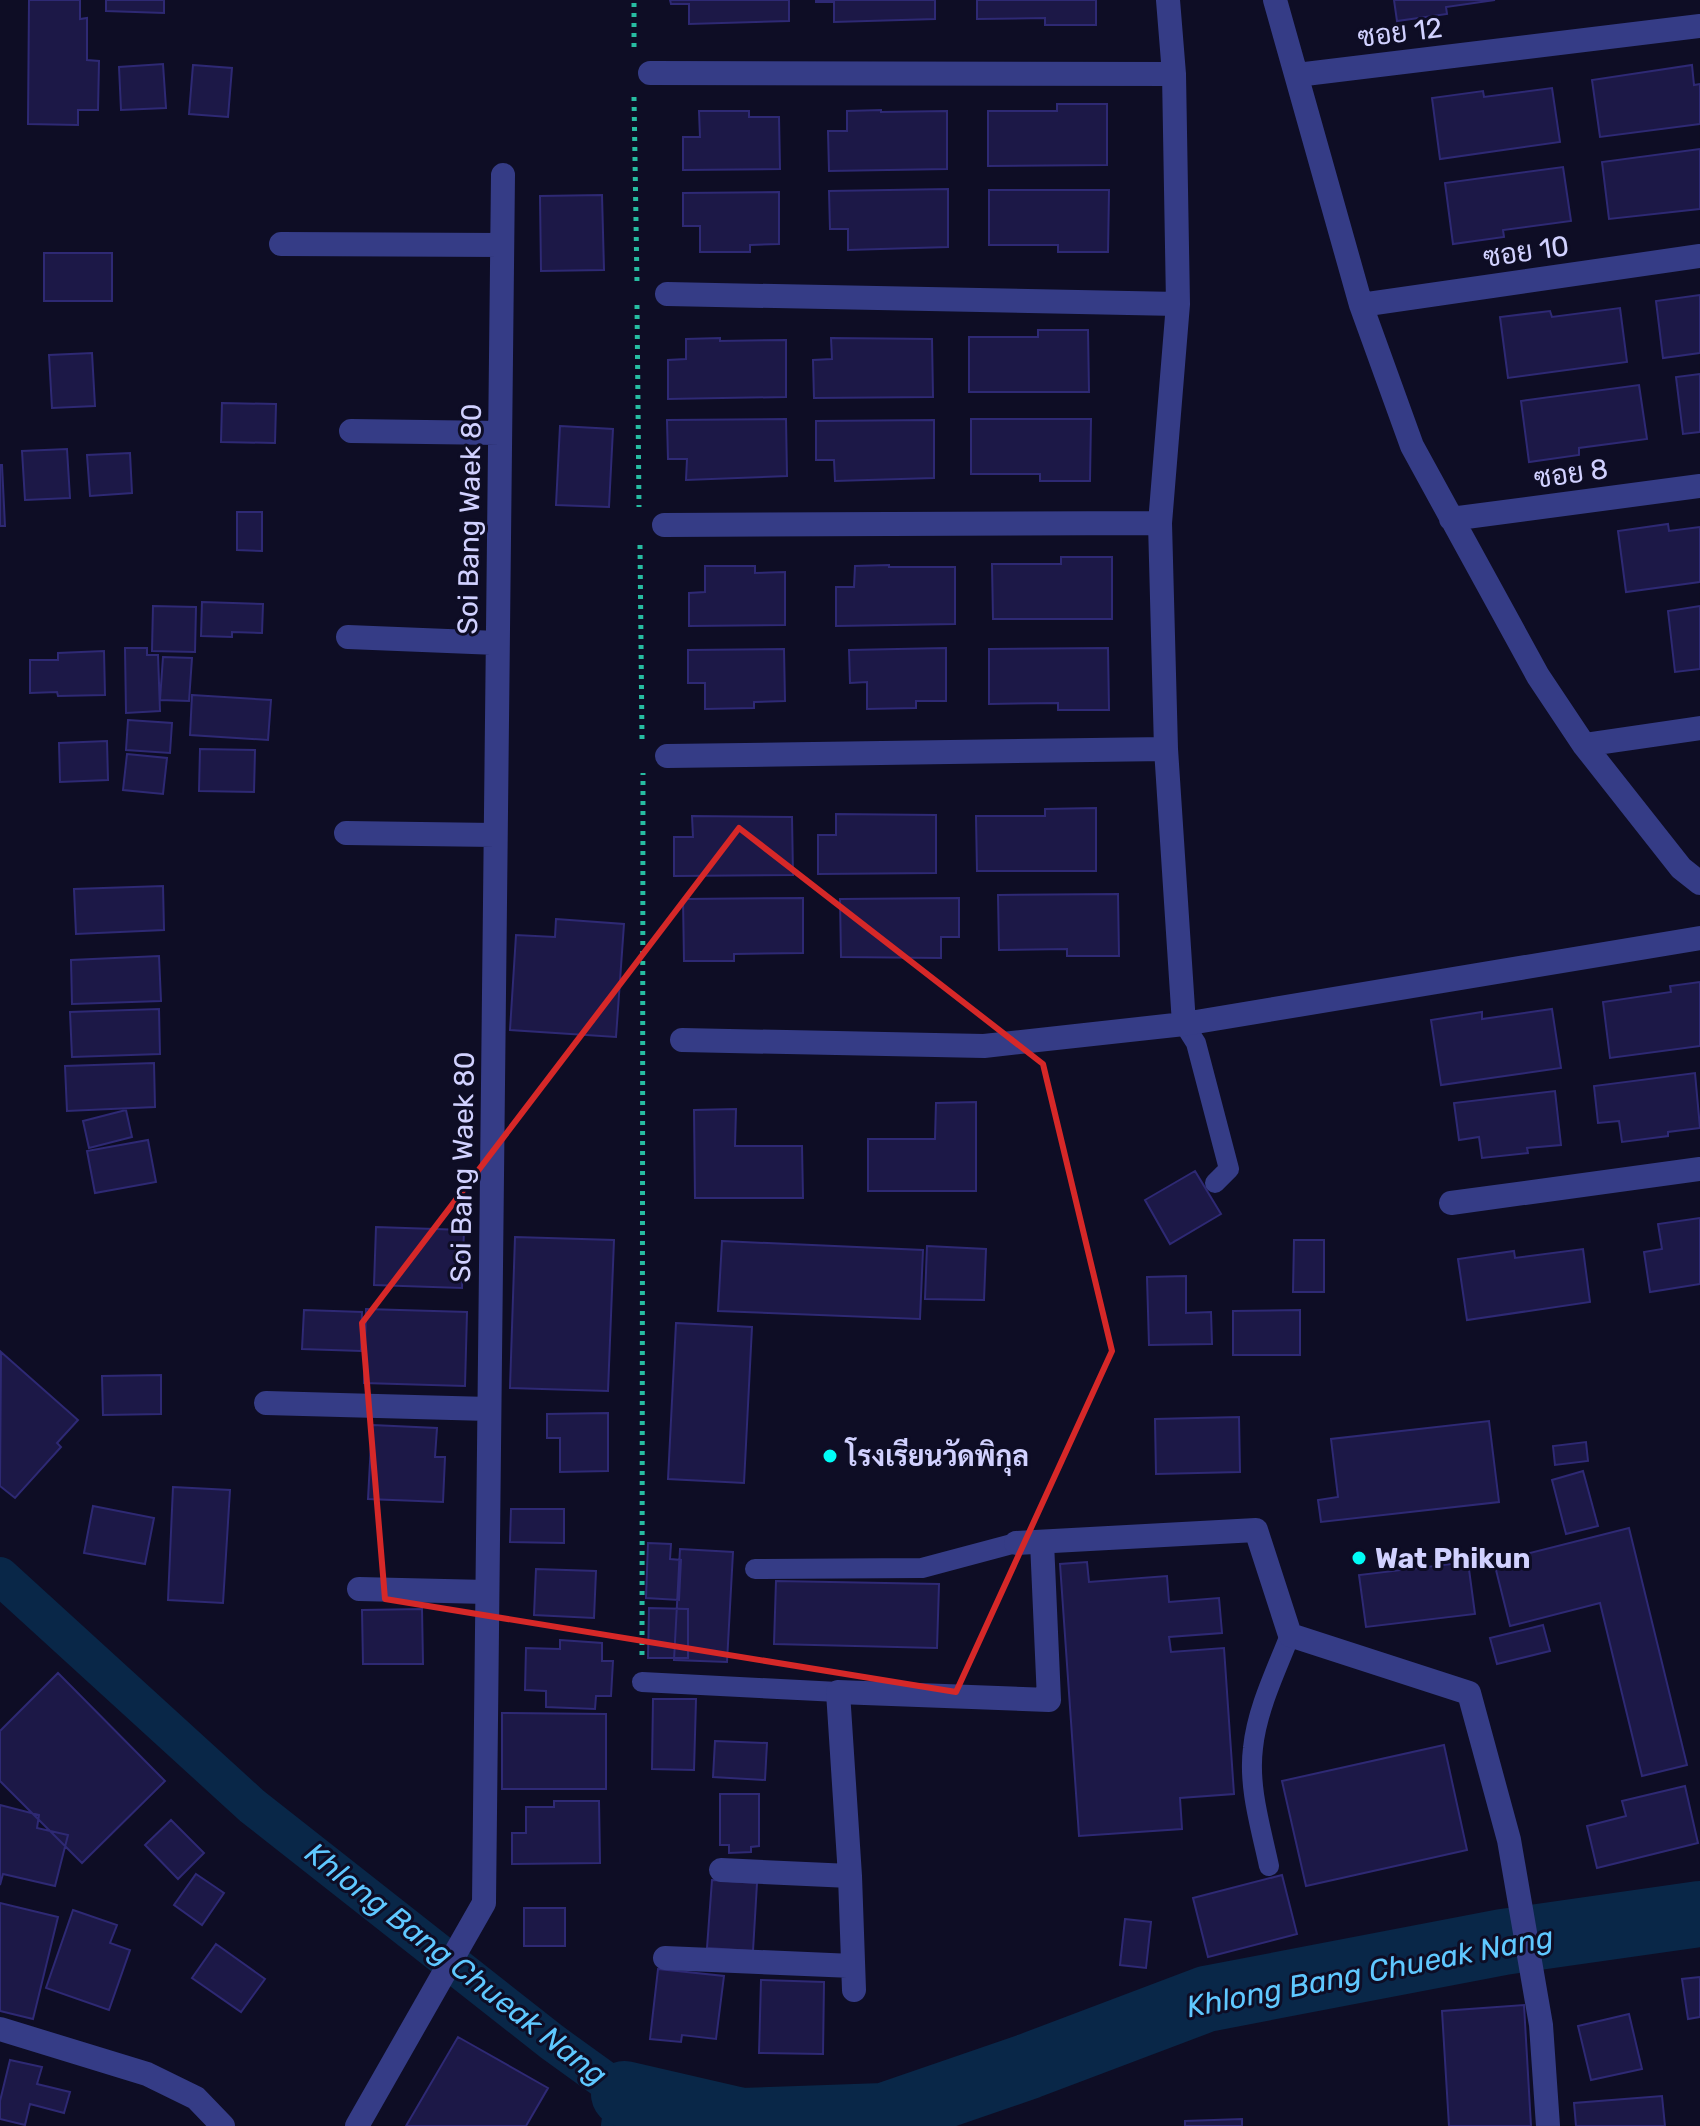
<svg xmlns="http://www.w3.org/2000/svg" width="1700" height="2126" viewBox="0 0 1700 2126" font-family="Rubik,Sarabun,sans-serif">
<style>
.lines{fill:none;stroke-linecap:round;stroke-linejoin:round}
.canal{stroke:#092748;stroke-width:38}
.river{stroke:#092748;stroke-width:66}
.building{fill:#1c1847;stroke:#2e2974;stroke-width:2}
.path{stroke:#27bca1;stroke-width:5;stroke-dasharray:4 6;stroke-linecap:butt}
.lane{stroke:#353c86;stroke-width:20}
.street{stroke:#353c86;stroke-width:24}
.marked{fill:none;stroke:#d62828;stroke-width:6;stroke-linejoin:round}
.poi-dot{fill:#00fcf6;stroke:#0e0d25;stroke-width:3}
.labels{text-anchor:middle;stroke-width:6;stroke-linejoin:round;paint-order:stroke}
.street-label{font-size:28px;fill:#d1d1ff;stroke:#0e0d25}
.poi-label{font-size:28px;font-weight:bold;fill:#d1d1ff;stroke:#0e0d25;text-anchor:start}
.water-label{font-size:30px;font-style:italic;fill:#5fc8ff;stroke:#0e0d25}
</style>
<rect width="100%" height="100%" fill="#0e0d25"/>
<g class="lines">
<path class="canal" d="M0 1576 252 1806 552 2042 624 2094 620 2126"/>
<path class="river" d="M624 2094 741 2121 884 2116 1029 2066 1206 1999 1503 1942 1700 1914"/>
</g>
<path class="building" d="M29 0H80V19L87 18V60L99 61 98 110H78V125L28 124Z
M106 0H164V13L106 11Z
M670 0H789V21L689 24V4H671Z
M816 0H935V19L834 22V2H816Z
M977 0H1096V25H1045V18L977 19Z
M1394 0H1495L1446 7 1447 14 1397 21Z
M163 64 166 108 121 110 119 67Z
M193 65 232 68 228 117 189 114Z
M1692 65 1694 85 1700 84V124L1600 137 1592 80Z
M1552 88 1560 142 1440 159 1432 98 1483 91 1484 97Z
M1057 104H1107V165L988 166V111H1057Z
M881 110V112L947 111V169L829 171 828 131H847V111Z
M699 111H749V117H779L780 169 683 170V137H700Z
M1700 149V209L1609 219 1602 162Z
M1563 167 1571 221 1503 230 1504 237 1453 244 1445 183Z
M948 189V247L848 250V229H830L829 191Z
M989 190H1109L1108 252H1058V245H989Z
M779 192V244L750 245V252H700V226H683V193Z
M602 195 604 270 541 271 540 196Z
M44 253H112V301H44Z
M1700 295V353L1663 358 1656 301Z
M1620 308 1627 362 1508 378 1500 317 1550 311 1552 317Z
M1038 330H1088L1089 392H969V337H1038Z
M720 338V341L786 340V397L668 399V360L686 359V339Z
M831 338 932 339 933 397 814 398 813 360 832 359Z
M92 353 95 406 52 408 49 355Z
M1700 374V432L1683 434 1676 377Z
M1639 385 1647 439 1579 448V455L1529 462 1521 401Z
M222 403 276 404 275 443 221 442Z
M786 419 787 476 686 480 687 459H668L667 420Z
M971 419H1091L1090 481H1040V474H971Z
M934 420V478L835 481 834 460H816V421Z
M560 426 613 429 609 507 556 505Z
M67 449 70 498 25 500 22 451Z
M130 453 132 493 90 496 87 455Z
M0 465H2L5 526H0Z
M237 512H262V551L237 550Z
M1668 524 1669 531 1700 527V582L1626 592 1618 531Z
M1061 557H1112V619H993L992 564H1061Z
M889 565V567H955V624L836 626V587H854L855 566Z
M705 566H755V573L785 572V625L689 626V593L705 592Z
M202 602 263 604 262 633 232 632V637L201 636Z
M153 606 196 607 195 652 152 651Z
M1700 606V669L1675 672 1668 611Z
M125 648H147V655H158L160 711 126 713Z
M946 648V701H916V708L867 709V682L850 683 849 650Z
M1108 648 1109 710H1058V703L989 704V649Z
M784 649 785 701 754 702V708L705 709V683H688V650Z
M104 651 105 695 58 696 57 692 30 693V660H58V653Z
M163 657 192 658 189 701 160 700Z
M192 695 271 700 268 740 190 735Z
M128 720 172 723 170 753 126 750Z
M107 741 108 780 60 782 59 743Z
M200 749 255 750 254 792 199 791Z
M127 754 167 758 163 794 123 790Z
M1096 808V871H977L976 816H1045V809Z
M836 814 936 815V873L818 874V835H836Z
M692 816 792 817 793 875 674 876V837H693Z
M163 886 164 930 76 934 74 889Z
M1118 894 1119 956H1067V949L999 950 998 895Z
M803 898V953L734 954V961H684L683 899Z
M959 898V937H941V958L841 957 840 899Z
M556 919 624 924 616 1037 510 1030 516 935 555 937Z
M159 956 161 1001 72 1004 71 960Z
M1700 982V1046L1610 1058 1603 1002 1671 992 1670 986Z
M159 1009 160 1054 72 1057 70 1012Z
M1552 1009 1561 1068 1441 1085 1431 1020 1482 1012V1019Z
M154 1063 155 1107 67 1111 65 1066Z
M1695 1073 1700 1128 1668 1132V1136L1622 1142 1619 1121 1598 1123 1594 1086Z
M1555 1091 1561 1145 1527 1148 1528 1153 1482 1158 1479 1137 1459 1140 1454 1103Z
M976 1102V1191H868V1139H935L936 1103Z
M736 1109 735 1146H802L803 1198H695L694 1110Z
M126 1110 132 1137 89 1148 83 1121Z
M148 1140 156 1182 95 1193 87 1151Z
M1195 1171 1221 1214 1170 1244 1145 1200Z
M1700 1218V1284L1650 1292 1644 1252 1662 1249 1658 1224Z
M376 1227 464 1230 462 1288 374 1285Z
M515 1237 614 1240 608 1391 510 1388Z
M1294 1240H1324V1292H1293Z
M722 1241 923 1250 920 1319 718 1311Z
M927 1246 986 1249 984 1300 925 1299Z
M1583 1249 1590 1302 1467 1320 1458 1259 1514 1251 1515 1258Z
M1186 1276V1313L1211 1312 1212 1344 1149 1345 1147 1277Z
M366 1309 467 1312 465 1386 364 1383Z
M304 1310 362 1312 361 1351 302 1349Z
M1300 1310V1355H1233V1311Z
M676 1323 752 1327 744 1483 668 1479Z
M1 1352 78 1420 57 1443 61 1447 15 1498 0 1486Z
M161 1375V1414L103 1415 102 1376Z
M608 1413V1471L560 1472V1438H547V1414Z
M1239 1417 1240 1472 1156 1474 1155 1419Z
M1489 1421 1499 1502 1321 1522 1318 1500 1338 1497 1331 1439Z
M372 1425 437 1428 435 1457H445L443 1502 368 1499Z
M1586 1442 1588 1461 1555 1465 1553 1446Z
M1583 1471 1598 1526 1566 1534 1552 1480Z
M173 1487 230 1490 223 1603 168 1600Z
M93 1506 154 1518 145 1564 84 1553Z
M511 1509H564V1543L510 1542Z
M1629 1528 1687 1765 1642 1776 1600 1603 1510 1626 1494 1562Z
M648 1543 671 1544 670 1559 681 1560 679 1600 646 1598Z
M680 1549 733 1552 727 1662 674 1660Z
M1087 1562 1089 1582 1167 1576 1169 1602 1219 1598 1222 1633 1169 1637 1171 1652 1224 1648 1234 1794 1180 1798 1182 1829 1079 1836 1060 1564Z
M1468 1562 1475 1614 1366 1627 1359 1575Z
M536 1569 596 1571 594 1618 534 1615Z
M776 1581 939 1584 937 1648 774 1644Z
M649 1608 688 1609V1658H648Z
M422 1609 423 1664H363L362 1610Z
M1543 1625 1550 1651 1497 1664 1490 1638Z
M560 1640 602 1643V1661H613L611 1696H596L595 1709 546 1707V1691L525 1690 526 1648 560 1649Z
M58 1673 165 1781 82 1863 0 1781V1731Z
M653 1699H696L694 1770 652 1769Z
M502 1713 606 1714V1789H502Z
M715 1741 767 1743 765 1780 713 1777Z
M1444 1745 1467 1850 1306 1886 1282 1781Z
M1685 1786 1698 1843 1597 1868 1587 1826 1626 1816 1622 1801Z
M720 1794H759V1846L751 1847V1852L729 1853V1845H720Z
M554 1801H599L600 1863 512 1864V1833H526V1807H554Z
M0 1805 39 1815 37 1828 68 1835 55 1886 3 1874 0 1885Z
M171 1820 204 1853 178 1879 145 1845Z
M196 1874 224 1893 202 1925 174 1905Z
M1282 1875 1297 1934 1208 1957 1193 1898Z
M712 1880 757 1883 753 1951 707 1948Z
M0 1903 58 1917 33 2019 0 2011Z
M524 1908H565V1946H524Z
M73 1910 117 1925 110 1943 130 1950 109 2010 46 1988Z
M1125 1919 1151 1922 1146 1968 1120 1965Z
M216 1944 265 1979 241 2012 192 1978Z
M658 1969 724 1976 716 2039 682 2035 681 2042 650 2039Z
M1700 1977V2017L1688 2019 1682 1979Z
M761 1980 824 1982 823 2054 759 2053Z
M1524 2005 1531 2126H1449L1442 2011Z
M1629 2014 1642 2069 1591 2080 1578 2026Z
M458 2037 548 2088 526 2126H406Z
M10 2060 42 2067 37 2084 70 2092 64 2113 30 2104 25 2125 0 2119V2101Z
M1662 2096 1665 2126H1576L1574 2103Z
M1242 2119V2126H1185V2121Z"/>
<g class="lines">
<path class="path" d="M634 47V0
M634 97 637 283
M637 305 639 507
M640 545 642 739
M642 1655 643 773"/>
<path class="lane" d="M1184 1024 1196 1043 1229 1169 1215 1183
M755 1569 922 1568 1016 1543
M642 1682 838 1692
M1269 1866C1261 1828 1248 1787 1253 1748 1257 1709 1276 1671 1290 1635"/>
<path class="street" d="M1168 0 1174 74 1178 304 1160 523 1166 749 1184 1024
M1275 0 1361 305 1412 446 1538 676 1584 745 1681 868 1700 883
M650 73 1174 74
M1297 75 1700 26
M281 244 502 245
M667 294 1178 304
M1361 305 1700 256
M351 431 500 433
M1451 519 1700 486
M664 525 1160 523
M348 637 497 643
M1584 745 1700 728
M667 756 1166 749
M346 833 495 835
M682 1040 984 1046 1184 1024 1700 938
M1451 1203 1700 1169
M266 1403 489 1409
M1016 1543 1256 1530 1290 1635 1469 1693 1509 1840 1541 2025 1548 2126
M359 1589 487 1592
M721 1870 850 1876
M665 1958 853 1966
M854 1990 850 1876 838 1692 1049 1700 1042 1542
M0 2029 147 2074 196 2098 223 2126
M357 2126 484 1903 503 175"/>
</g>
<path class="marked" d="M739 828 1043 1064 1112 1351 956 1692 385 1599 362 1323Z"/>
<g class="poi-dot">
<circle cx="830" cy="1456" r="8"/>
<circle cx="1359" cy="1558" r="8"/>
</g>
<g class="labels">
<g class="street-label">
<text transform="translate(1400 32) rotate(-7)" y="10">ซอย 12</text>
<text transform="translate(1526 251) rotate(-8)" y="10">ซอย 10</text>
<text transform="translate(1571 473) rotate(-8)" y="10">ซอย 8</text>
<text transform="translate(469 519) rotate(-89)" y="10">Soi Bang Waek 80</text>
<text transform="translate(462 1167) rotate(-89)" y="10">Soi Bang Waek 80</text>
</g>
<g class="poi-label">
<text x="846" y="1466">โรงเรียนวัดพิกุล</text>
<text x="1375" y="1568">Wat Phikun</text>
</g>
<g class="water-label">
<text transform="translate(456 1964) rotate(38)" y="10">Khlong Bang Chueak Nang</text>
<text transform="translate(1370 1972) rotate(-11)" y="10">Khlong Bang Chueak Nang</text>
</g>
</g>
</svg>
